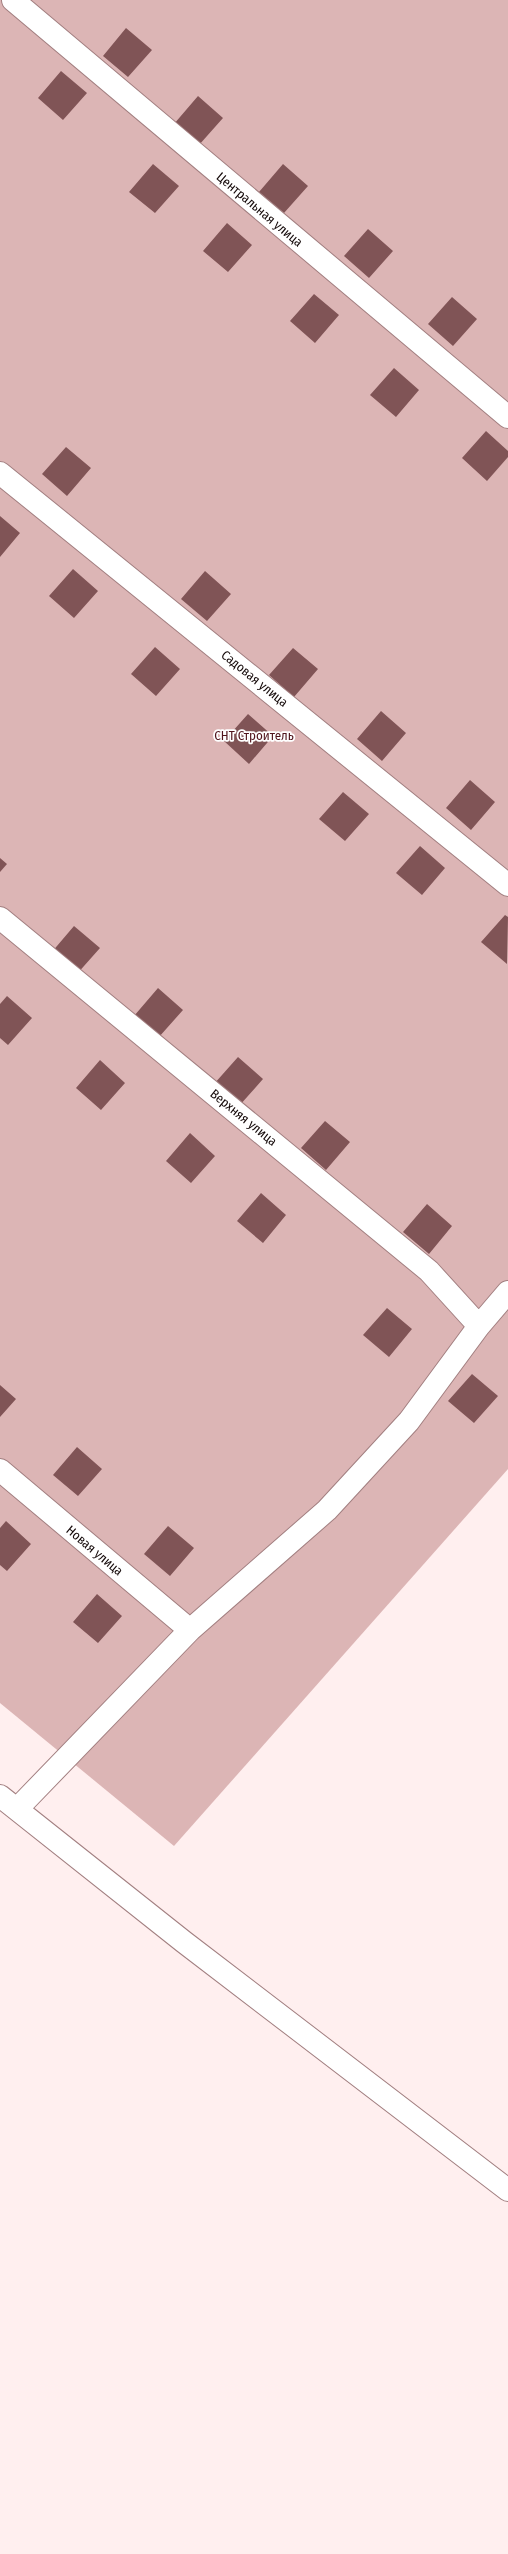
<svg xmlns="http://www.w3.org/2000/svg" width="508" height="2554" viewBox="0 0 508 2554" font-family="'Fira Sans Condensed',sans-serif">
<style>
.green{fill:#dcb5b5}
.building{fill:#805456}
.lines{fill:none;stroke-linecap:round;stroke-linejoin:round}
.minor-casing{stroke:#a27f80;stroke-width:24}
.minor{stroke:#fff;stroke-width:22}
.labels{text-anchor:middle;stroke-width:3.5;stroke-linejoin:round;paint-order:stroke}
.street-label{font-size:13px;fill:#130808;stroke:#fff}
.park-label{font-size:13px;fill:#50141c;stroke:#fff}
</style>
<rect width="100%" height="100%" fill="#ffefef"/>
<path class="green" d="M0 0H508V1469L174 1846 0 1703Z"/>
<path class="building" d="M126 28 152 50 128 77 103 56Z
M61 71 87 93 63 120 38 98Z
M198 96 223 118 199 145 174 124Z
M153 164 179 186 155 213 129 192Z
M283 164 308 186 284 213 259 192Z
M227 223 252 245 228 272 203 251Z
M368 229 393 251 369 278 344 256Z
M314 294 339 315 315 343 290 321Z
M452 297 477 319 453 346 428 324Z
M394 368 419 390 396 417 370 395Z
M486 431 508 451V457L487 481 462 458Z
M66 447 91 468 67 496 42 474Z
M0 516 20 533 0 557Z
M73 569 98 591 74 618 49 596Z
M205 571 231 594 207 621 181 599Z
M155 647 180 669 156 696 131 674Z
M293 648 318 669 294 697 269 675Z
M381 711 406 733 382 761 357 739Z
M248 714 273 736 249 764 224 741Z
M470 780 495 802 471 830 446 808Z
M343 792 369 814 345 841 319 819Z
M420 846 445 868 422 895 396 873Z
M0 858 7 864 0 872Z
M505 915 508 917 507 964 481 942Z
M74 926 100 948 76 975 51 953Z
M158 988 183 1010 159 1037 134 1016Z
M7 996 32 1018 8 1045 0 1038V1004Z
M238 1057 263 1079 239 1106 214 1084Z
M100 1060 125 1083 101 1110 76 1088Z
M325 1121 350 1142 326 1170 301 1148Z
M190 1133 215 1156 191 1183 166 1161Z
M261 1193 286 1215 263 1243 237 1221Z
M427 1204 452 1226 429 1254 403 1232Z
M387 1308 412 1329 389 1357 363 1335Z
M472 1374 498 1396 474 1423 448 1401Z
M0 1385 16 1399 0 1417Z
M77 1447 102 1469 78 1496 53 1475Z
M6 1521 31 1544 7 1571 0 1565V1528Z
M168 1526 194 1548 170 1576 144 1554Z
M97 1594 122 1616 98 1643 73 1622Z"/>
<g class="lines">
<defs>
<path id="minor" d="M13 0 508 417
M0 473 508 885
M0 918 429 1271 479 1326
M0 1470 190 1630
M0 1796 184 1942 508 2190
M17 1809 190 1630 327 1510 409 1421 479 1326 508 1292"/>
</defs>
<use href="#minor" class="minor-casing"/>
<use href="#minor" class="minor"/>
</g>
<g class="labels">
<g class="street-label">
<text transform="translate(260 209) rotate(40)" y="5">Центральная улица</text>
<text transform="translate(255 678) rotate(39)" y="5">Садовая улица</text>
<text transform="translate(244 1117) rotate(39)" y="5">Верхняя улица</text>
<text transform="translate(95 1550) rotate(40)" y="5">Новая улица</text>
</g>
<g class="park-label">
<text x="254" y="740">СНТ Строитель</text>
</g>
</g>
</svg>
